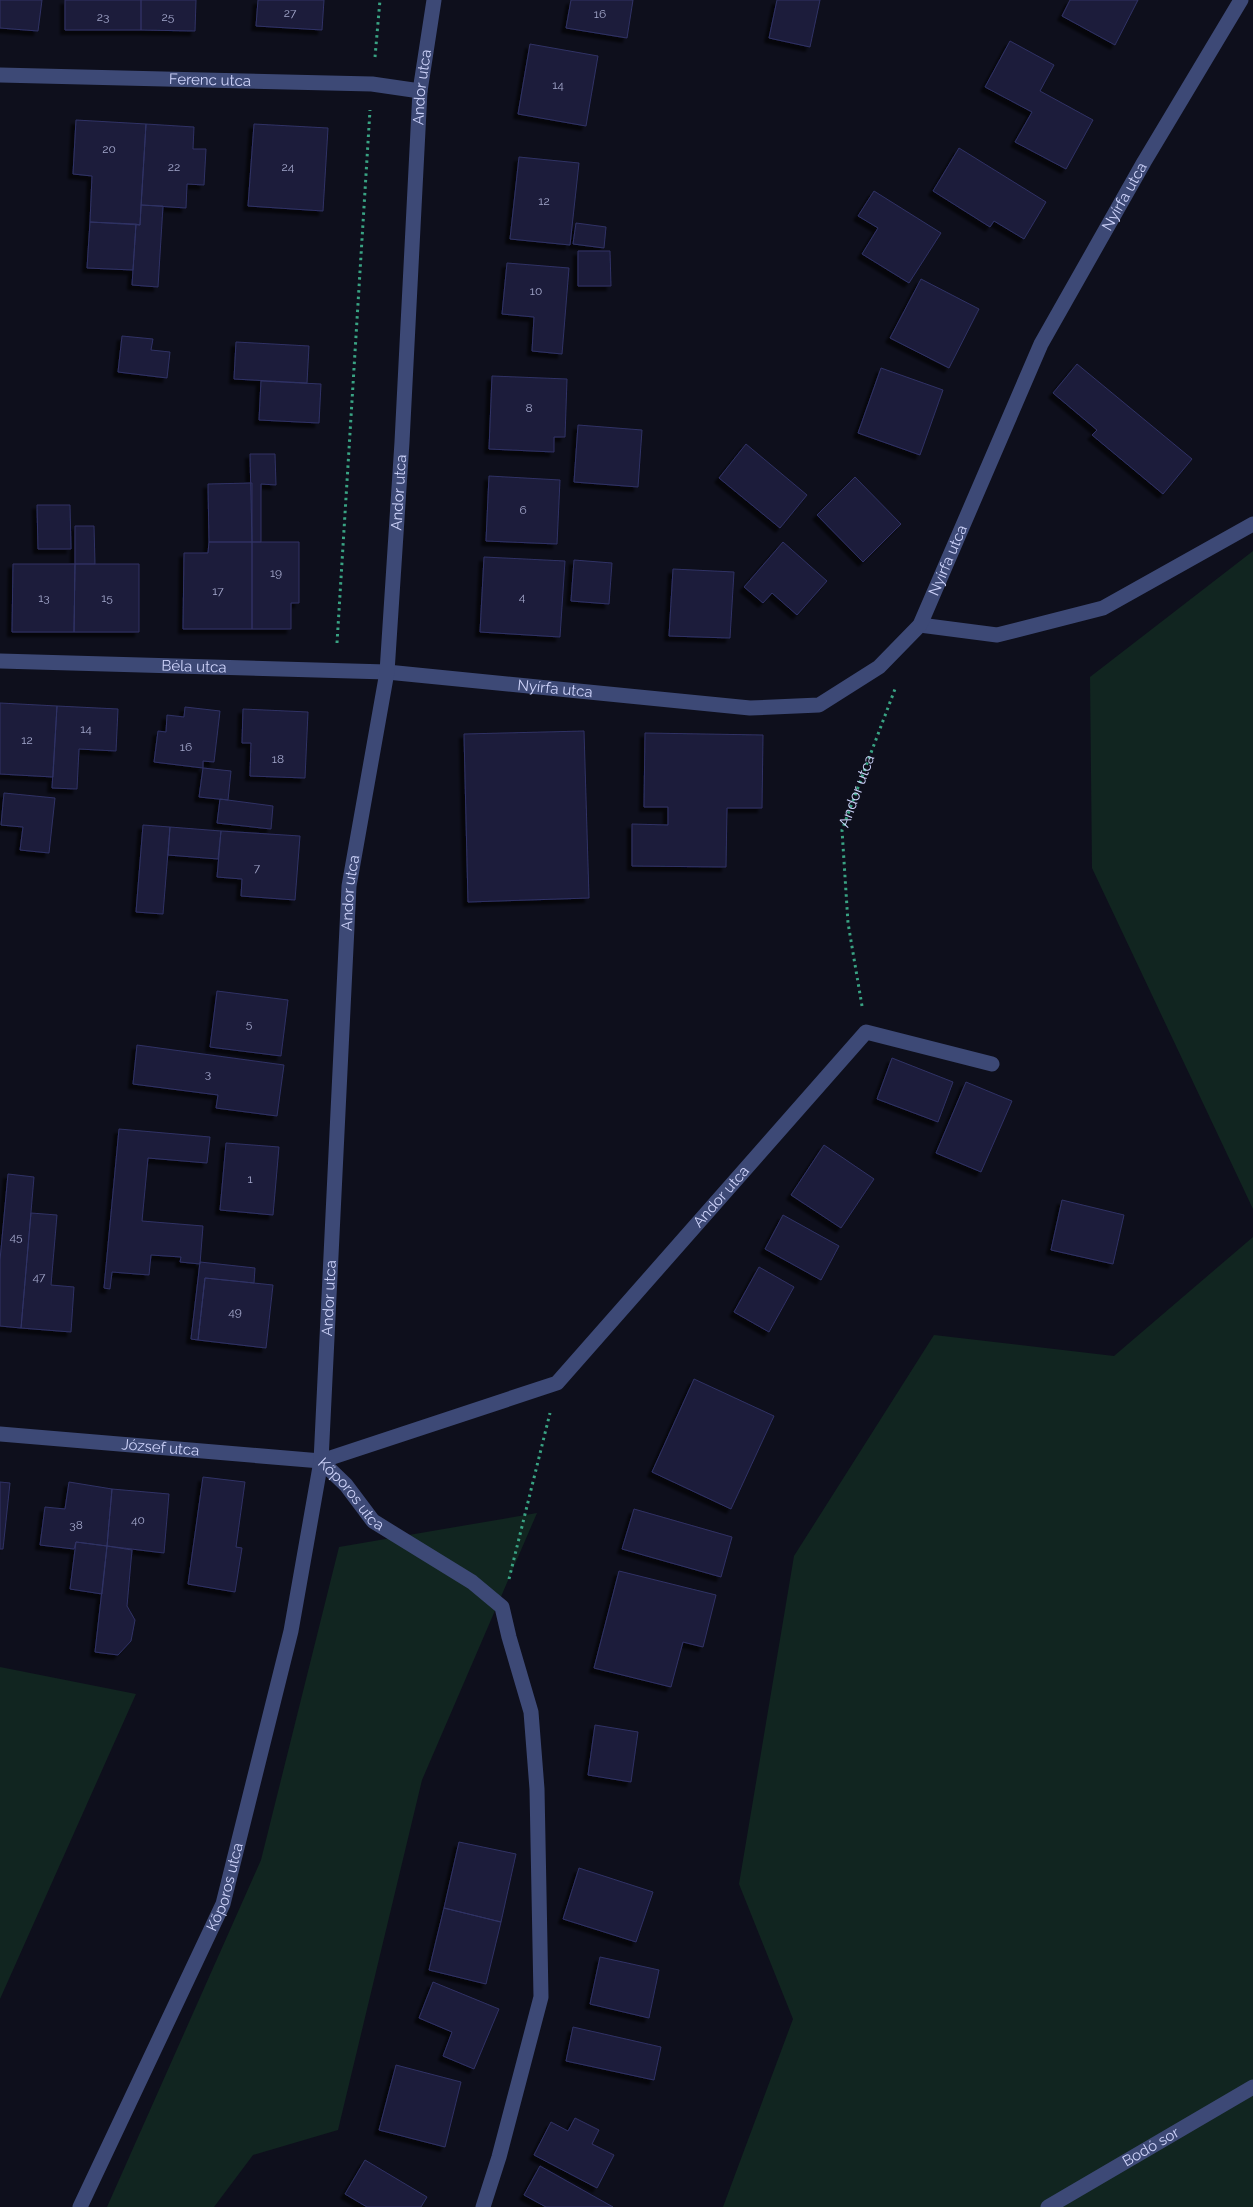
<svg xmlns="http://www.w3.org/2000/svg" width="1253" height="2207" viewBox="0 0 1253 2207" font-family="Raleway,sans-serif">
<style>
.green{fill:#112520}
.building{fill:#1c1d3b;stroke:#303265;filter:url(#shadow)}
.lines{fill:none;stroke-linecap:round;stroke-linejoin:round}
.path{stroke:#39a383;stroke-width:3;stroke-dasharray:2.5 4;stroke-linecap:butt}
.minor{stroke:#3d4976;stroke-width:15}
.labels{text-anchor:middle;stroke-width:4.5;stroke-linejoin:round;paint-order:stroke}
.number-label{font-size:12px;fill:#a2a6ca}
.street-label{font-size:15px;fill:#ced3fa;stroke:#0e0f1c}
</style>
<defs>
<filter id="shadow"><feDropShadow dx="-4.5" dy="4.5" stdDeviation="1" flood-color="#0009"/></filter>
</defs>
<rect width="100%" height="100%" fill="#0e0f1c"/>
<path class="green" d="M1253 551V1209L1092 868 1090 677Z
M1253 1237V2207H723L793 2019 739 1884 794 1556 934 1335 1114 1356Z
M537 1513 422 1780 338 2130 253 2155 214 2207H107L261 1860 339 1547Z
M0 1667 136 1694 0 1999Z"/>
<path class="building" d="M0 0H42L38 31 0 28Z
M65 0H141V30H65Z
M141 0H196L195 31 141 30Z
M258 0H324L322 30 256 26Z
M571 0H633L627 38 566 28Z
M777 0H820L810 47 769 38Z
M1070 0H1138L1115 45 1062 16Z
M1010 41 1054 65 1040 91 1093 120 1066 169 1015 142 1032 112 985 87Z
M530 44 598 56 586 126 518 114Z
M76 120 146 124 140 225 90 222 92 176 73 174Z
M146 124 194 127 193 149H206L204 185 187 184 186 208 141 205Z
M254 124 328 128 323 211 248 206Z
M959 148 1046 202 1024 239 994 221 990 227 933 191Z
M519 157 579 163 570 245 510 239Z
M874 191 941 233 909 283 862 254 878 228 858 216Z
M141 205 163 206 158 287 132 285 136 224 140 225Z
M90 222 136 224 133 270 87 268Z
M576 223 606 227 604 248 573 244Z
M578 251H610L611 286H578Z
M507 263 569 268 562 354 532 351 534 317 502 314Z
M921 279 979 309 949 368 890 338Z
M122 336 153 339 151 350 170 352 167 378 118 372Z
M236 342 309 346 307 383 234 379Z
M1077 364 1192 459 1163 494 1092 435 1097 430 1053 393Z
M881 368 943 390 920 455 858 433Z
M492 376 567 379 565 437H554V452L489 449Z
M261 381 321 384 319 423 259 420Z
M578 425 642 430 638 487 574 482Z
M746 444 807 495 780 528 719 478Z
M250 454H275L276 485 261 484V542H252Z
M489 476 560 480 557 544 486 541Z
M855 477 901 524 863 562 817 515Z
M252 483V542H209L208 484Z
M37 505H70L71 549H38Z
M75 526H94L95 564H75Z
M209 542H252V629H183L184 553H208Z
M252 542H299V603H291V629H252Z
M783 542 827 581 797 615 772 593 763 603 744 587Z
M484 557 565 561 560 637 480 632Z
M574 560 612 563 609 604 571 601Z
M13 564H75L74 632H12Z
M75 564H139V632H74Z
M673 569 734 572 730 638 669 636Z
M0 703 57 706 53 777 0 774Z
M57 706 118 709 116 751 79 749 77 789 52 788Z
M185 707 220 711 214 762 203 761V768L154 762 158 731 166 732 167 715 184 717Z
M243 709 308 712 305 778 250 776 251 743H242Z
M584 731 589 898 468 902 464 734Z
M645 733 763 735 762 808H727L726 867 632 866V824L668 825V807H644Z
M203 768 231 771 228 800 199 797Z
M4 793 55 798 49 853 20 850 23 827 1 825Z
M220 799 273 806 271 829 217 823Z
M143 825 170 827 163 914 136 912Z
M170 827 221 831 218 859 168 855Z
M221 831 300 836 295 900 241 896 242 879 217 877Z
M217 991 288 1000 281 1056 210 1047Z
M137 1045 284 1065 277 1116 216 1108 218 1095 133 1084Z
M892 1058 953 1082 938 1122 877 1099Z
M966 1082 1012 1101 981 1172 936 1153Z
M119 1129 210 1137 207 1163 148 1158 142 1221 203 1226 200 1264 180 1262 181 1257 151 1255 149 1275 112 1272 110 1289 104 1288Z
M226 1143 279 1147 273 1215 220 1210Z
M824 1145 874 1179 841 1228 791 1195Z
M8 1174 34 1177 21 1328 0 1326V1260Z
M1062 1200 1124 1215 1113 1264 1051 1250Z
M31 1213 57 1215 51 1285 74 1287 71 1332 21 1328Z
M783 1215 839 1246 821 1280 765 1249Z
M200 1262 255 1268 254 1283 205 1278 198 1340 191 1339Z
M759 1267 794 1287 769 1332 734 1312Z
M205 1278 273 1285 266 1348 198 1340Z
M694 1379 774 1416 731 1509 652 1472Z
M203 1477 245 1482 236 1547 242 1548 235 1592 188 1584Z
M0 1482 10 1483 3 1549H0Z
M69 1482 112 1489 107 1546 76 1542 74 1549 40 1545 45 1507 65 1509Z
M112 1489 169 1494 164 1553 107 1546Z
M634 1509 732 1537 721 1577 622 1549Z
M76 1542 107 1546 102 1594 70 1589Z
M107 1546 132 1550 127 1606 135 1620 131 1641 118 1655 95 1652Z
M619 1571 716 1595 703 1647 683 1642 671 1687 594 1668Z
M595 1725 638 1732 631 1782 588 1775Z
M459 1842 516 1854 501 1922 444 1908Z
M579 1868 653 1892 636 1942 563 1919Z
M444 1908 501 1922 486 1984 429 1970Z
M600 1957 659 1970 649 2018 590 2004Z
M433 1982 499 2009 474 2069 443 2056 452 2032 419 2018Z
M573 2027 661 2047 654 2080 566 2061Z
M396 2065 461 2082 445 2147 379 2130Z
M575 2118 599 2130 592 2144 614 2155 597 2188 534 2155 551 2122 568 2131Z
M365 2160 427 2197 421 2207H367L345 2194Z
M540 2166 613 2207H546L524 2195Z"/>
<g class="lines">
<g class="path">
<path d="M375 57 380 0"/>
<path d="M337 643 370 110"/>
<path id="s1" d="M862 1006 848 923 842 830 895 689"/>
<path d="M509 1579 550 1413"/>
</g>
<g class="minor">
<path id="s2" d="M0 75 372 84 420 91"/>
<path d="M920 625 997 635 1103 608 1253 524"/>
<path id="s3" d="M0 661 387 672 750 708 819 705 879 667 920 625 1041 344 1144 162 1241 0"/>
<path id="s4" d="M0 1434 321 1461 557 1383 866 1032 992 1064"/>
<path id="s5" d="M321 1461 346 1485 373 1521 472 1582 502 1607 509 1637 531 1712 537 1789 541 1997 499 2157 483 2207"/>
<path id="s6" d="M80 2207 223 1904 291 1631 321 1461 349 886 387 672 402 442 420 91 434 0"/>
<path id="s7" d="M1048 2207 1253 2087"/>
</g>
</g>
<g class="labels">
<g class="number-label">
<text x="290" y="17">27</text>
<text x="600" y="18">16</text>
<text x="103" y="21">23</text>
<text x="168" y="21">25</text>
<text x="558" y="89">14</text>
<text x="109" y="153">20</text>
<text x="174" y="171">22</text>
<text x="288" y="171">24</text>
<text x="544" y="205">12</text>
<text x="536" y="295">10</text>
<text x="529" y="412">8</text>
<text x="523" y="514">6</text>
<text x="276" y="577">19</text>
<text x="218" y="595">17</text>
<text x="522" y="601">4</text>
<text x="44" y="602">13</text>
<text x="107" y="602">15</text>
<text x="86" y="733">14</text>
<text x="27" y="744">12</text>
<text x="186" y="751">16</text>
<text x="278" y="763">18</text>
<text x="257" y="872">7</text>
<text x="249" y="1028">5</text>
<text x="208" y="1078">3</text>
<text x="250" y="1183">1</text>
<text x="16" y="1241">45</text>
<text x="39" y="1281">47</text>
<text x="235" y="1316">49</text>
<text x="138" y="1524">40</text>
<text x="76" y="1529">38</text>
</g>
<g class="street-label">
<text dy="5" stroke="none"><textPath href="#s2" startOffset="210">Ferenc utca</textPath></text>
<text dy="5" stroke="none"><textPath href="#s6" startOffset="2168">Andor utca</textPath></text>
<text dy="5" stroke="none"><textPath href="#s3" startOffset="1426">Nyírfa utca</textPath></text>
<text dy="5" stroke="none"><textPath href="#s6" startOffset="1762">Andor utca</textPath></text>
<text dy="5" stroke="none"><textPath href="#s3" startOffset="1021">Nyírfa utca</textPath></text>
<text dy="5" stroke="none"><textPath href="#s3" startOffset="194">Béla utca</textPath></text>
<text dy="5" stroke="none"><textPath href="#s3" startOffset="556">Nyírfa utca</textPath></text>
<text dy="5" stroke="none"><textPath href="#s1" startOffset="219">Andor utca</textPath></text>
<text dy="5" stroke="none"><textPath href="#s6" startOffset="1358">Andor utca</textPath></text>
<text dy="5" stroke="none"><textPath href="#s4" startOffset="819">Andor utca</textPath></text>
<text dy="5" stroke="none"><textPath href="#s6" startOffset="952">Andor utca</textPath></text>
<text dy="5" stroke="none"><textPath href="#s4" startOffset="161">József utca</textPath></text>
<text dy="5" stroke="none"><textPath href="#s5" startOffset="45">Kőporos utca</textPath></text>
<text dy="5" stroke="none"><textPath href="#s6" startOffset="352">Kőporos utca</textPath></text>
<text dy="5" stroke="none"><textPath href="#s7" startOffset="119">Bodó sor</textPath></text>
</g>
</g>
</svg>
